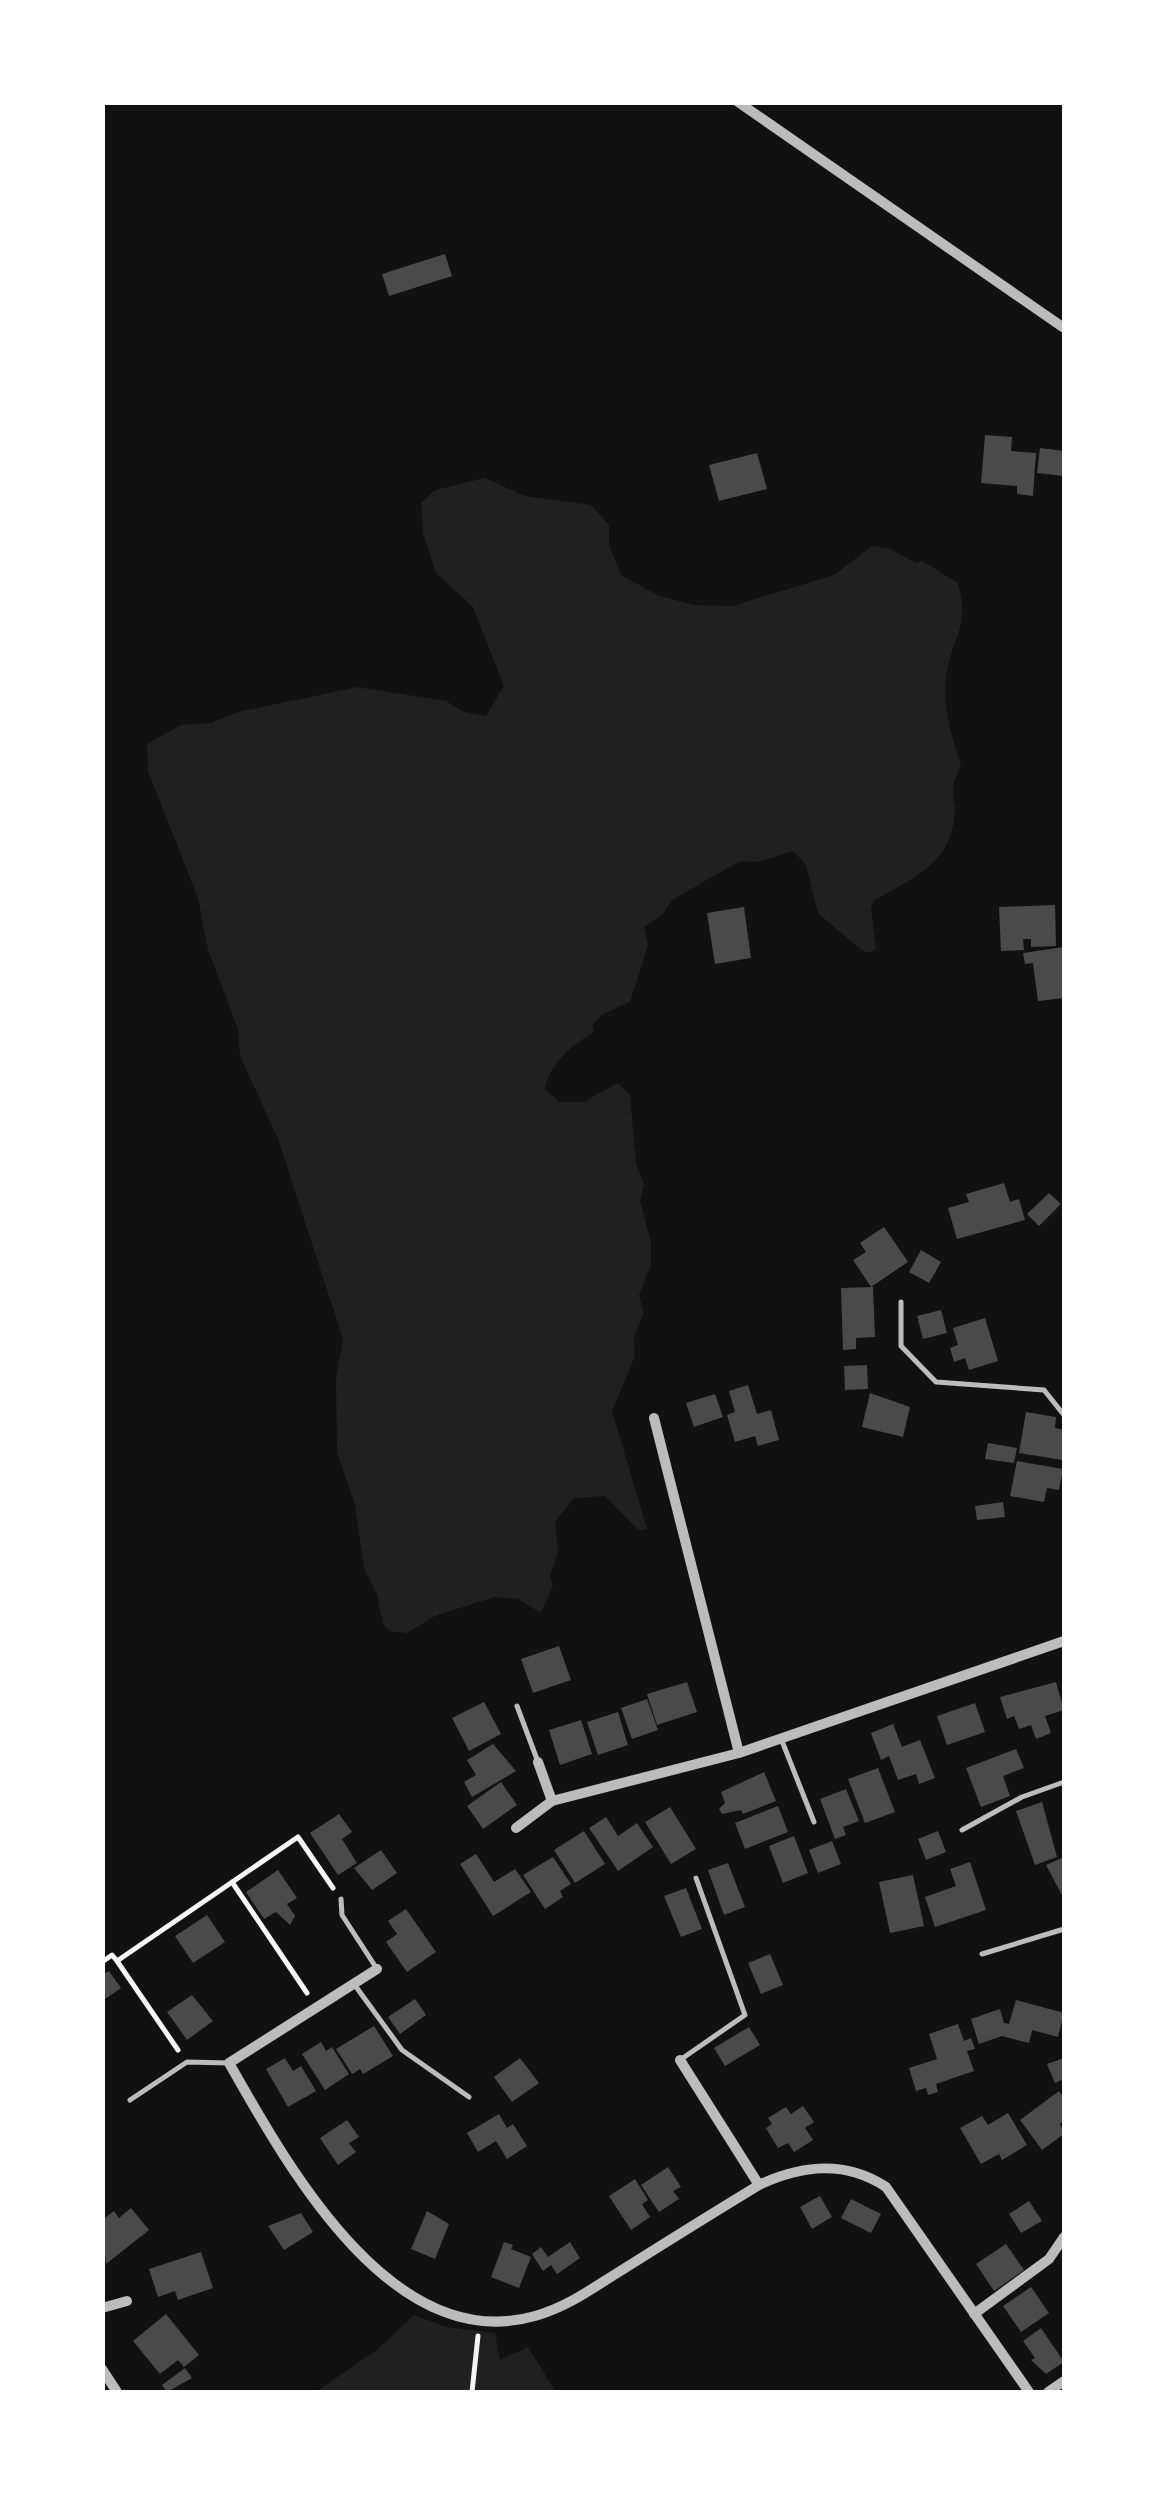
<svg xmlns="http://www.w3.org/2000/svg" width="1167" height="2495" viewBox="0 0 1167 2495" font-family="'Alegreya Sans',sans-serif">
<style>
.green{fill:#202020}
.building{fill:#4a4a4a}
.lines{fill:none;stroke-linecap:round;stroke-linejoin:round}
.path{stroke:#f5f5f5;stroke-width:5}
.service{stroke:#bcbcbc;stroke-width:5}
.minor{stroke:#bcbcbc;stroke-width:10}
</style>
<rect width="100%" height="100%" fill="#111"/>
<path class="green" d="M485 478 525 496 591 505 609 525V546L622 576 658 595 693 605 732 606 834 575 872 546 890 549 916 563 922 561 958 583C969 626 957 627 948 666 940 699 951 734 961 766 946 795 958 793 954 819 949 865 911 879 875 900L871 907 876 949 867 953 860 949 818 913 806 865 793 851 758 862 740 861 672 900 663 914 644 927 648 945 630 1002 601 1015 592 1026 594 1032C573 1044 549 1064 545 1089L560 1102H583L618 1083 630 1095 636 1163 644 1184 640 1201 651 1242V1265L639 1295 644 1313 634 1337 635 1356 612 1411 647 1529 638 1530 605 1496 574 1498 555 1522 558 1552 550 1576 553 1585 541 1613 518 1599 494 1597 435 1616 407 1633 390 1631 383 1624 377 1594 364 1568 355 1505 337 1452 336 1378 343 1339 278 1139 240 1056 238 1029 208 950 198 898 148 771 147 744 181 725 211 723 238 712 358 687 446 701 464 712 486 716 504 686 473 607 436 573 423 533 421 503 435 490Z
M414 2315 446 2327 495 2333 500 2360 528 2347 556 2392H316L378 2349Z"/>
<path class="building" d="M445 254 452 276 389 296 382 274Z
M985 435 1012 437 1011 451 1036 453 1033 496 1017 494V486L981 483Z
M1040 448 1064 451V476L1037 473Z
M757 453 767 489 719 501 709 465Z
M1055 905 1056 946 1031 947V939H1023L1024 950 1001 951 999 907Z
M744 907 751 958 715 964 707 913Z
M1064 947V998L1038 1001 1033 963 1025 964 1023 953Z
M1004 1183 1010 1202 1019 1199 1025 1220 957 1239 948 1208 969 1202 966 1194Z
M1049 1193 1061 1204 1039 1226 1027 1214Z
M884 1227 908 1262 871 1287 853 1260 866 1252 860 1243Z
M921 1250 941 1262 929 1283 909 1272Z
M873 1287 875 1337 856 1338V1349L843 1350 841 1288Z
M941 1310 947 1333 923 1339 917 1316Z
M985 1318 998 1361 969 1370 965 1358 954 1362 950 1348 958 1345 953 1328Z
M867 1365 868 1389 845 1390 844 1366Z
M748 1385 757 1414 771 1410 779 1440 758 1446 755 1436 735 1442 727 1415 735 1412 729 1391Z
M870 1393 910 1407 903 1437 862 1427Z
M715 1394 723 1417 694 1427 686 1403Z
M1026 1412 1056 1417 1055 1428 1064 1430 1062 1460 1019 1453Z
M988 1443 1017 1448 1014 1463 985 1459Z
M1017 1461 1063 1469 1059 1490 1047 1488 1044 1502 1010 1496Z
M1003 1502 1005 1517 977 1520 975 1506Z
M559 1646 571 1680 533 1693 521 1659Z
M687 1682 697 1712 657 1725 647 1694Z
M1056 1682 1064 1710 1045 1716 1051 1733 1036 1739 1031 1725 1019 1729 1014 1716 1007 1719 1000 1697Z
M647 1699 658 1730 632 1739 621 1708Z
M484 1702 501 1734 469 1751 452 1718Z
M975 1703 985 1732 947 1745 937 1716Z
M618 1712 628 1745 598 1755 587 1722Z
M581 1720 592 1754 560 1765 549 1730Z
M893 1724 902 1747 920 1740 935 1778 919 1784 916 1774 898 1780 889 1756 881 1760 871 1733Z
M493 1744 516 1771 472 1797 464 1782 476 1775 467 1760Z
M1016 1749 1024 1768 1003 1776 1010 1796 981 1807 966 1768Z
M878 1768 895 1812 865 1823 848 1779Z
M764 1772 776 1801 743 1814 741 1810 722 1814 719 1809 725 1803 721 1792Z
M501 1782 517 1805 483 1829 467 1806Z
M846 1789 859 1821 843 1827 846 1835 835 1839 820 1799Z
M1042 1802 1057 1857 1035 1865 1016 1811Z
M778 1806 788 1832 745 1849 735 1823Z
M670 1807 696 1849 671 1864 645 1822Z
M339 1814 352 1832 342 1839 357 1863 338 1875 310 1833Z
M606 1817 618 1836 637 1823 653 1847 618 1871 589 1828Z
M584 1831 605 1864 575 1883 554 1850Z
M938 1831 946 1852 926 1860 918 1839Z
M794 1836 808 1873 783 1883 769 1846Z
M832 1841 841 1864 818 1873 809 1850Z
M381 1850 397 1873 372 1890 354 1868Z
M476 1854 494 1882 515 1869 531 1892 493 1916 460 1864Z
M553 1857 571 1884 560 1891 563 1897 545 1909 523 1875Z
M1064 1857V1899L1046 1865Z
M970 1862 986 1910 935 1927 925 1897 956 1886 950 1869Z
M728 1863 745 1907 724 1915 708 1870Z
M278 1870 297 1898 287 1904 295 1916 290 1925 276 1912 264 1919 246 1892Z
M913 1875 924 1926 890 1933 879 1882Z
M686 1888 702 1929 681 1937 664 1896Z
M406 1909 436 1952 407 1972 386 1942 397 1934 388 1921Z
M207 1915 225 1942 193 1963 175 1936Z
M770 1954 783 1985 761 1994 748 1963Z
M109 1971 121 1988 102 2001V1975Z
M192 1995 213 2021 187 2040 167 2012Z
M415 1999 426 2015 400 2034 388 2017Z
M1016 2000 1064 2013 1058 2037 1032 2030 1029 2043 1002 2036 979 2044 971 2019 1000 2009 1004 2023 1009 2024Z
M958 2024 964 2041 971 2038 975 2049 967 2051 974 2071 936 2084 938 2092 928 2095 926 2088 916 2091 909 2068 937 2059 929 2034Z
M374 2026 393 2056 363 2074 360 2069 352 2074 336 2049Z
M749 2027 760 2045 725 2066 714 2048Z
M321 2042 326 2051 332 2047 349 2074 325 2090 302 2054Z
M285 2058 293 2071 301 2066 316 2091 288 2107 266 2069Z
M520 2058 539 2083 512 2102 494 2077Z
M1064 2058V2079L1055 2083 1047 2064Z
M1059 2091 1064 2098V2120L1060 2124 1064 2134 1042 2150 1020 2120Z
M803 2106 814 2122 805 2128 813 2140 794 2152 788 2143 778 2148 766 2128 772 2124 768 2118 786 2107 791 2114Z
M1008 2113 1027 2145 1002 2160 999 2154 981 2164 960 2128 982 2116 988 2125Z
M499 2114 507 2128 513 2124 527 2146 507 2159 496 2141 478 2152 467 2133Z
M347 2120 359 2137 349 2143 356 2152 338 2165 320 2138Z
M668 2167 681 2187 673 2191 679 2199 659 2212 641 2185Z
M635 2179 648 2200 642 2204 650 2217 631 2230 609 2196Z
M820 2196 832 2217 812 2229 800 2207Z
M851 2199 881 2214 871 2233 841 2218Z
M1029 2201 1042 2221 1021 2233 1009 2214Z
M131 2208 149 2230 106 2264 102 2220 114 2211 119 2218Z
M427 2211 449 2224 435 2259 411 2249Z
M301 2213 313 2232 284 2250 268 2226Z
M504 2242 513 2245 511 2249 531 2257 519 2288 491 2277Z
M570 2242 580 2258 557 2274 551 2265 543 2271 532 2254 541 2247 548 2257Z
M1006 2244 1024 2270 994 2291 976 2264Z
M201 2252 213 2288 178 2300 175 2291 158 2297 149 2269Z
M1031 2287 1049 2313 1021 2332 1003 2306Z
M166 2314 199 2355 184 2367 178 2360 160 2374 133 2341Z
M1041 2328 1064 2362 1046 2374 1031 2360 1035 2358 1023 2341Z
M185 2368 192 2378 167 2392 162 2385Z"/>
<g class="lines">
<path class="path" d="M232 1882 307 1993
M117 1961 298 1837 333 1888
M102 1962 112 1955 117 1961 178 2050
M472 2392 478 2336"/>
<path class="service" d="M901 1302V1346L936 1382 1044 1390 1064 1415
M517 1706 538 1762
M782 1741 814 1822
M962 1830 1022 1797 1064 1782
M341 1899 342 1915 377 1969
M982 1954 1064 1929
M354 1984 402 2050 469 2097
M680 2060 745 2015 696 1878
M130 2100 187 2062 229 2063"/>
<path class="minor" d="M738 102 1064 328
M654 1418 739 1753
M538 1762 552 1801
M516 1828 552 1801 739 1753 1064 1641
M377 1969 229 2063C287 2165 392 2357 535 2316 568 2307 594 2287 622 2270 668 2241 713 2213 759 2185 802 2165 845 2160 886 2187L1029 2392
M680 2060 759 2185
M102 2308 127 2301
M974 2314 1049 2259 1064 2237
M102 2369 117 2392
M1048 2392 1064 2381"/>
</g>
<rect width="1167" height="2495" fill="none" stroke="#ffffff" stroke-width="210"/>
</svg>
